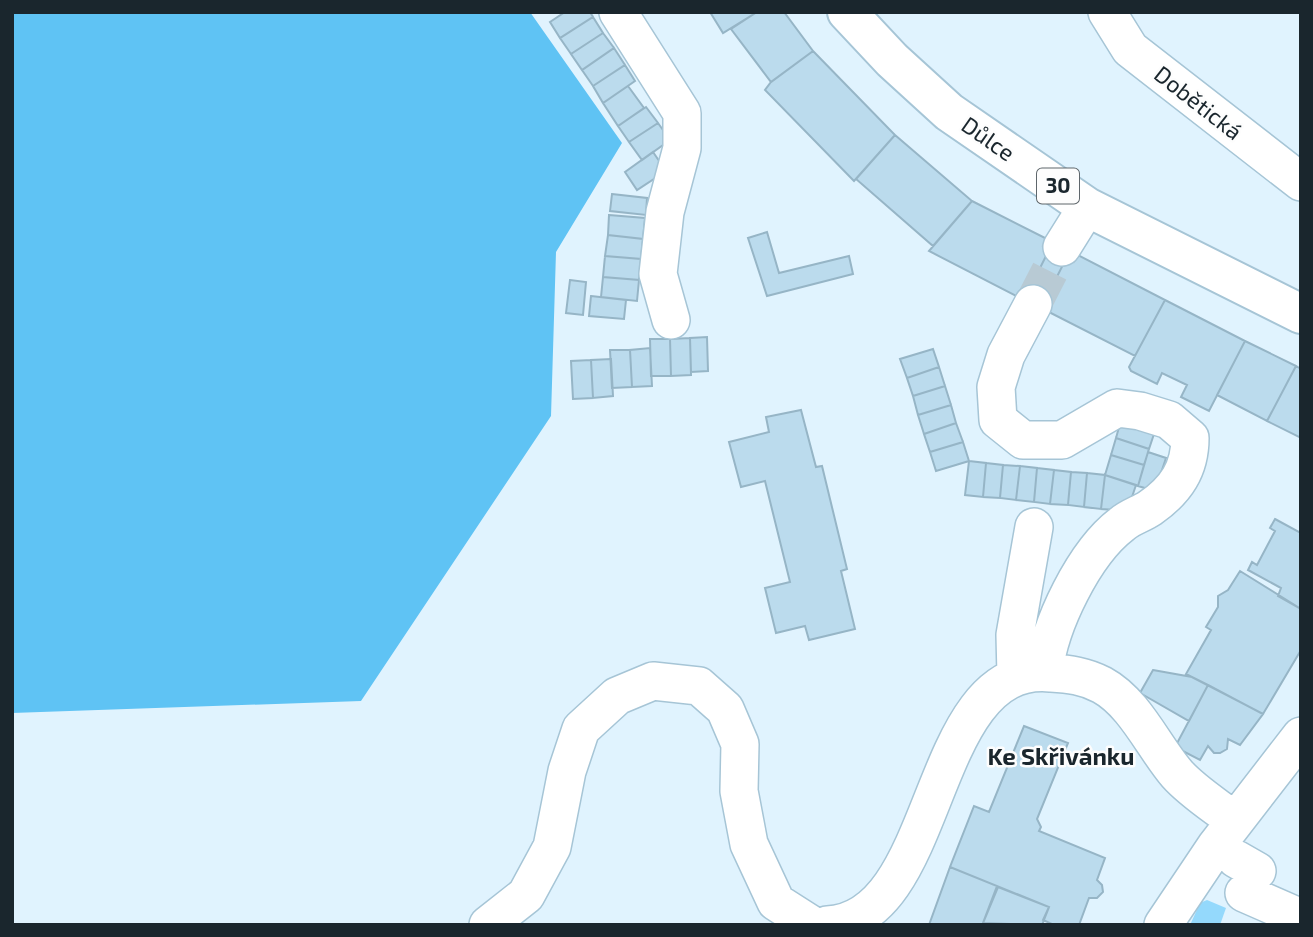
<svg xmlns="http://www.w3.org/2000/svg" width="1313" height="937" viewBox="0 0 1313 937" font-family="'Exo 2',sans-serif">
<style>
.green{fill:#94d9fc}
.forest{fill:#5fc3f4}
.building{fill:#bbdbed;stroke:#96b5c6;stroke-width:2}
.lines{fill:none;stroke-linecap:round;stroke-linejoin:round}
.minor-tunnel{stroke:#b8cad4;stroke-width:37;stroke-dasharray:37 18;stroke-linecap:butt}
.minor-casing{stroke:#a6c5d6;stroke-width:40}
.major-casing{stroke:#a6c5d6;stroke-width:42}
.minor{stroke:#fff;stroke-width:37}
.major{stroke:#fff;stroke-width:38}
.labels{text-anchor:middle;stroke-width:5;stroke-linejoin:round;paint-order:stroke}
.shield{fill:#fdfdfd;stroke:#5e666b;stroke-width:2}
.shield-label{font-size:21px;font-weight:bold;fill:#1a262d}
.street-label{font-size:23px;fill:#1a262d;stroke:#fdfdfd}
.neighbourhood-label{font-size:24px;font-weight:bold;fill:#1a262d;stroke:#fdfdfd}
</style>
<rect width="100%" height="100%" fill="#e0f3fe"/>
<path class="green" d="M1207 900 1226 908 1220 925H1190L1200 903Z"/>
<path class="forest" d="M12 12H530L622 143 556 252 551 416 361 701 12 713Z"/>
<path class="building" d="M565 12H590L593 17 560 38 550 22Z
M710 12H757L723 33Z
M757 12H784L813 51 771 82 731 29Z
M593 17 603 33 571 54 560 38Z
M603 33 614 48 582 70 571 54Z
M614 48 625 65 593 86 582 70Z
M813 51 895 135 854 181 765 90 771 82Z
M625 65 635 81 603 103 593 86Z
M628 86 644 108 618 126 603 103Z
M646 107 658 123 629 142 618 126Z
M658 123 670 140 642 160 629 142Z
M895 135 972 201 933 246 856 179Z
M653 152 666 171 637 190 625 172Z
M612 194 647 198 646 215 610 211Z
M972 201 1053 242 1024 300 929 251Z
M609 215 645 218 643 239 608 235Z
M767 232 779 273 849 256 853 274 767 296 748 238Z
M608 235 643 239 641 259 605 256Z
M1053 242 1070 251 1041 308 1024 300Z
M1070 251 1165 300 1135 356 1041 308Z
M605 256 641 259 639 280 603 277Z
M603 277 639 280 637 301 601 297Z
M570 280 586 282 583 315 566 313Z
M591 296 626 300 624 319 589 316Z
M1165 300 1245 341 1209 411 1181 397 1187 385 1162 373 1157 384 1131 371 1129 367Z
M707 337 708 371 691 372 690 338Z
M690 338 691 375 671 376 670 339Z
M650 339H670L671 376H651Z
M1245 341 1296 366 1267 421 1217 395Z
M650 348 652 386 632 387 630 350Z
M933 349 939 367 907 378 900 359Z
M610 350H630L632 387 612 388Z
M611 359 613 396 593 398 591 360Z
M591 360 593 398 573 399 571 361Z
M1296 366 1301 369V438L1267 421Z
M939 367 945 386 913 396 907 378Z
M945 386 951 405 918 415 913 396Z
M951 405 956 423 924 434 918 415Z
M801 410 816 467 822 466 847 569 841 571 855 629 809 640 805 626 776 633 765 588 790 582 765 481 741 487 729 442 769 432 766 417Z
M1121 420 1155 431 1149 449 1116 438Z
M956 423 963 442 930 452 924 434Z
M1116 438 1149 449 1144 465 1111 455Z
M963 442 969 461 936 471 930 452Z
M1148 452 1166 458 1155 491 1138 486Z
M1111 455 1144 465 1138 486 1105 475Z
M969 461 986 463 983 497 965 495Z
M986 463 1003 465 1000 498 983 497Z
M1003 465 1020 466 1016 500 1000 498Z
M1020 466 1037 468 1034 502 1016 500Z
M1037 468 1054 470 1050 504 1034 502Z
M1054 470 1071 472 1068 505 1050 504Z
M1071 472 1087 473 1084 507 1068 505Z
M1087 473 1105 475 1101 509 1084 507Z
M1105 475 1136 485 1129 506 1116 510 1101 509Z
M1275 519 1301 533V609L1278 596 1281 588 1248 570 1252 562 1257 565 1275 531 1270 528Z
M1240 571 1301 609V650L1263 714 1186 674 1211 630 1206 627 1218 607V596L1228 590Z
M1153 670 1192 677 1208 685 1189 721 1140 693Z
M1208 685 1263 714 1240 745 1228 739 1227 749 1220 753H1214L1208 746 1200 760 1175 747Z
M1024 726 1068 743 1037 819 1041 827 1039 831 1105 858 1097 880 1102 885 1103 892 1097 898H1089L1079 925H1054L1043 920 1049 907 950 867 974 806 989 812Z
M950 867 997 886 983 923 989 925H929Z
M998 887 1049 907 1042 925 983 923Z"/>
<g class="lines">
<path class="minor-tunnel" d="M1033 304 1062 247"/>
<defs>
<path id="minor" d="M618 12 682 113V148L665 212 658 274 671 320
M1107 12 1130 49 1301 182
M1062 247 1087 207
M1033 304 1006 355 996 387 998 420 1023 440H1062L1117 408 1140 411 1169 420 1190 438C1190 469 1176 490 1150 508 1141 514 1130 517 1122 524 1084 553 1049 625 1044 672
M1016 676 1015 635 1034 527
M1236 859 1257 871
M1244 893 1301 918
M488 925 526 895 552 847 567 771 581 729 617 696 653 681 699 686 725 709 740 744 739 791 749 844 776 902 812 925
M827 925C944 921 924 660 1051 673 1069 674 1085 676 1102 685 1135 703 1153 746 1177 774 1193 792 1216 806 1235 821
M1163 925 1216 846 1301 736"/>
<path id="major" d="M847 12 892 60 949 112 1087 207 1301 314"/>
</defs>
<use href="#minor" class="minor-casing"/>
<use href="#major" class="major-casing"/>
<use href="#minor" class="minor"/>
<use href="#major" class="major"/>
</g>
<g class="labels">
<rect class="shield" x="1037" y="168.5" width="42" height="35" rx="5"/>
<g class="shield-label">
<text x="1058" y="193">30</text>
</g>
<g class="street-label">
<text transform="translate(1198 103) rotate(38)" y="8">Dobětická</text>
<text transform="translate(988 139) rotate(35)" y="8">Důlce</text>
</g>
<g class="neighbourhood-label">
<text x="1061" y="765">Ke Skřivánku</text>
</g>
</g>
<rect width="1313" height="937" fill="none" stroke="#1a262d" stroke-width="28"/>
</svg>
